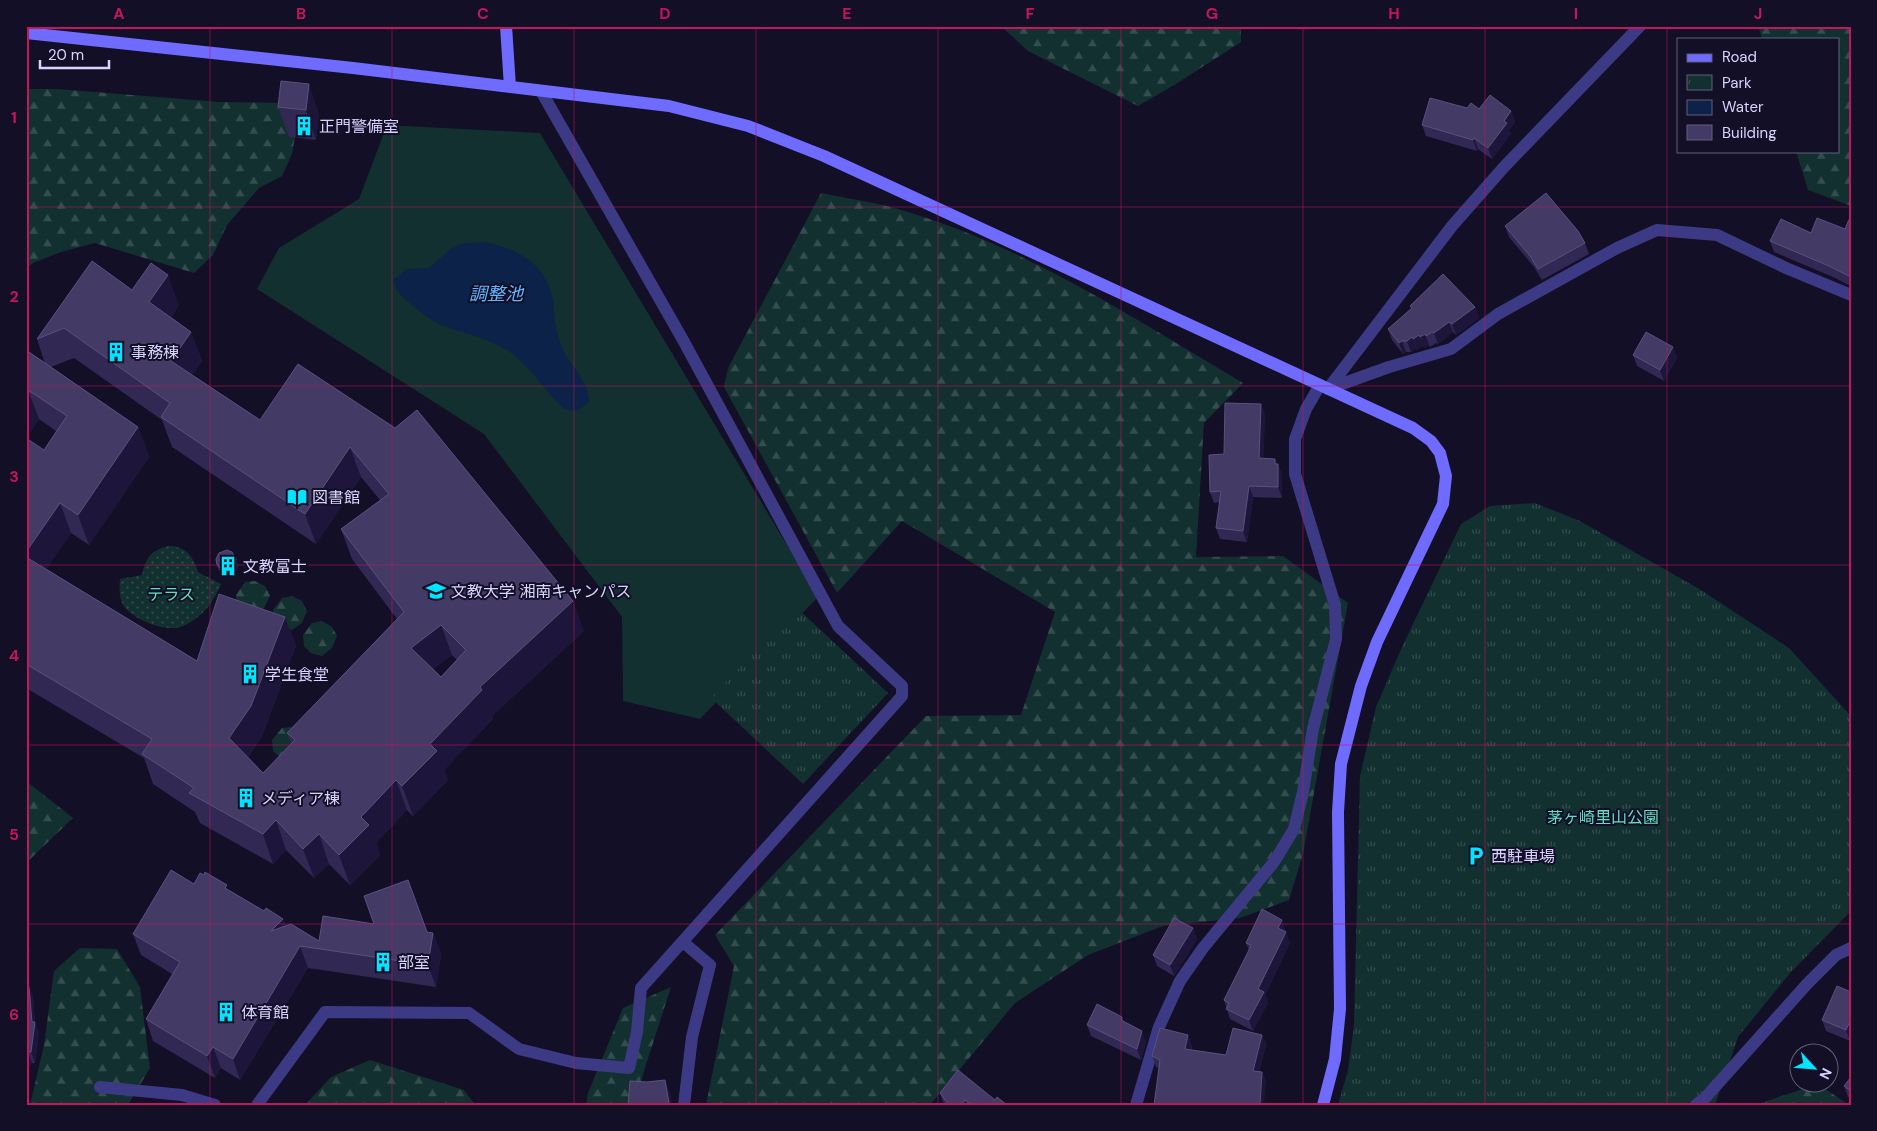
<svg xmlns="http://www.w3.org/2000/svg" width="1877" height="1131" viewBox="0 0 1877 1131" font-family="'DM Sans','Noto Sans JP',sans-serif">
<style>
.grass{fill:#12302f}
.forest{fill:url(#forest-firs)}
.park{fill:url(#park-tufts)}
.garden{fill:url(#garden-dots)}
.water{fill:#0c2248}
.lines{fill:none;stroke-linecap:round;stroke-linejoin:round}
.street{stroke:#3d3a85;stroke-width:12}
.secondary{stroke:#6f6bff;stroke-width:12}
.wall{fill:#312854;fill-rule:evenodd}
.shaded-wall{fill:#1d163a}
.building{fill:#433a66;stroke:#5a527e;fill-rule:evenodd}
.grid{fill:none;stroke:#c2185b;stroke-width:1;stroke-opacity:0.55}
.labels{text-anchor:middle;stroke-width:4;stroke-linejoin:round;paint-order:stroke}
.poi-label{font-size:16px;fill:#d9d4ff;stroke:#130f26;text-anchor:start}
.park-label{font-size:16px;fill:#5fe0c0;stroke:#130f26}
.water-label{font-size:18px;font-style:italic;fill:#62b6ff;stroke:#130f26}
.neatline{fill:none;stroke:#c2185b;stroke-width:2}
.grid-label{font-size:16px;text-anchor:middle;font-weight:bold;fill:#c2185b}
</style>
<defs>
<pattern id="forest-firs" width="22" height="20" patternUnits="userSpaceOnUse" patternTransform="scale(1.25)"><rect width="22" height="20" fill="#12302f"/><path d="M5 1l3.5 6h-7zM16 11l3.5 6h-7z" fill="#344d4e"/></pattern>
<pattern id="park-tufts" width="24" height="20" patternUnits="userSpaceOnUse" patternTransform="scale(1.25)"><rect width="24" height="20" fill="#12302f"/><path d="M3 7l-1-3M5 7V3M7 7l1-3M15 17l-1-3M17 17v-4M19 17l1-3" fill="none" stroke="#344d4e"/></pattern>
<pattern id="garden-dots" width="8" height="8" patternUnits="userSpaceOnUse" patternTransform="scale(1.25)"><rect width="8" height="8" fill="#12302f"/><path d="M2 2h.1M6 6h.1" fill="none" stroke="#344d4e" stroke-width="1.8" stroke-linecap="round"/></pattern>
</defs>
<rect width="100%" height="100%" fill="#130f26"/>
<path class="grass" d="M387 125 540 133 818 597 700 719 623 701 622 617 484 434 257 289 279 248 359 199Z"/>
<path class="forest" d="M1001 26H1241V42L1176 84 1138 106 1028 51Z
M1758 26H1851V206L1808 190 1796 151H1838V39H1762Z
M26 89H57L220 102 301 103 292 154 282 176 259 188 227 225 213 255 194 273 95 243 61 252 33 263 26 269Z
M821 193C844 198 868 201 891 207 1019 242 1131 317 1243 383L1204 423 1196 557 1283 556 1348 603 1303 854 1289 900 1240 918 1163 926 1088 955 1015 1003 930 1105H706L734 966 715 935 926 716 1021 715 1055 612 902 521 837 593 724 387 728 368Z
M255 581 265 586 270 596 264 608 255 615 237 606 236 595 245 582Z
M292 596 302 601 307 611 302 623 292 630 282 627 274 621 273 610 282 598Z
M322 621 332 627 337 636 332 648 322 656 311 653 304 646 303 635 312 623Z
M291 727 301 732 281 758 273 751 272 740 282 728Z
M26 783 30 784 73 818 26 863Z
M80 948 117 949 140 987 150 1068 128 1105H30L44 1045 54 971Z
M671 987 633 1105H586L588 1093 623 1008Z
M370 1060 464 1090 475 1105H305L331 1077Z
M1818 1084 1849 1105H1755Z"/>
<path class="park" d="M1535 503 1580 521 1701 590 1789 648 1851 716V911L1791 972 1738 1037 1715 1105H1338L1348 1070 1354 1025 1360 776 1376 707 1402 647 1461 524 1490 506Z
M796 607 888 693 803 784 711 698Z"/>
<path class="garden" d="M168 546C186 546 193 556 198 572L221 584C213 603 203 617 183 626 167 633 138 621 126 609 119 601 119 589 120 579L142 575C146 558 150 551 168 546Z"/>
<path class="water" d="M486 242C519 250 547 264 553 301 555 319 555 332 563 350 572 368 588 380 589 401 584 407 576 414 566 409 560 406 554 399 550 394 537 379 525 363 510 352 492 340 469 334 449 328 436 324 424 315 413 306 403 298 397 293 393 280L407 269 429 268 452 248 464 243Z"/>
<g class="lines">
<path class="street" d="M1328 389 1389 367 1451 349 1498 314 1617 248 1657 230 1717 235 1786 268 1851 295
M1328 389 1452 226 1504 167 1640 26
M683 942 710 965 692 1037 684 1105
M100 1087 182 1095 215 1105
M257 1105 325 1012 469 1013 519 1049 576 1063 629 1068 637 1032 641 988 902 696V686L838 626 683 340 541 91
M1136 1105 1159 1027 1180 981 1203 948 1274 862 1294 829 1303 792 1313 729 1336 639 1335 605 1295 474V439L1306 409 1320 385
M1696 1105 1705 1098 1807 984 1836 955 1851 948"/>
<path class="secondary" d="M506 26 510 87
M26 33 353 68 669 106 748 126 824 156 1413 428 1431 441 1440 453 1446 476 1443 504 1377 642 1361 686 1341 764 1338 812 1340 1009 1335 1059 1323 1105"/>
</g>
<path class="wall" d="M281 81 319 114 316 140 289 137 278 107Z
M1467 108 1511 111 1515 122 1509 130 1511 134 1492 159 1478 149 1477 151 1426 136 1422 125Z
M1851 215V286L1833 277 1774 252 1770 241 1811 233 1845 229Z
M1505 226 1585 243 1589 254 1542 280 1534 267 1509 237Z
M132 290 179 305 171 317 191 332 202 361 192 375 260 420 298 364 584 631 492 716 493 719 444 770 448 780 413 816 407 810 376 843 380 855 350 885 329 864 314 878 286 850 273 864 200 823 195 812 153 784 144 758 26 688V438L44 450 56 431 39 419 26 438V350L45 364 37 339ZM74 358 162 420 172 447 316 544 361 477 380 500 341 529 352 559 397 619 287 733 291 743 263 773 248 757 262 736 296 646 285 617 197 661 46 569 71 533 89 545 149 457 138 427 51 367ZM452 655 457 660 441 677 433 669Z
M1410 306 1475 307 1479 318 1456 335 1453 332 1438 344 1436 343 1430 347 1429 345 1424 348 1423 346 1417 350 1416 348 1411 352H1406L1403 354 1392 340 1388 329 1411 309Z
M1673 347 1677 358 1664 381 1637 366 1633 355Z
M1261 404 1265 415 1263 459H1275L1277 464H1278L1282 475V498L1253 497 1247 542 1220 539 1216 528 1220 502 1214 503 1210 492 1224 454Z
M236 559 238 564 237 570 232 575 223 574 219 571 217 565Z
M194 884 228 890 264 911 283 919 286 926 319 941 427 932 433 933 441 954 436 987 308 968 240 1080 221 1068 215 1078 153 1041 146 1019 172 974 141 955 133 934Z
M1193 928 1197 939 1174 976 1157 966 1153 955Z
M1286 931 1285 932 1290 943 1265 995 1268 1003 1253 1031 1230 1019 1224 1000 1249 951 1246 943Z
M26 968 29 974 30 989 33 998 35 1023 39 1033 35 1063H32L26 1072Z
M1851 992V1039L1850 1041 1826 1031 1822 1020Z
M1122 1017 1124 1022 1146 1042 1141 1060 1091 1036 1087 1025Z
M1188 1035 1192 1046 1191 1050 1226 1055 1262 1035 1266 1045 1259 1072H1262L1266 1082 1159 1068 1156 1067 1152 1056Z
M1851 1077V1099L1848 1097 1844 1086Z
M940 1093 995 1100 1007 1105H945L943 1102Z"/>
<path class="shaded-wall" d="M309 84 319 114 316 140 306 110Z
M1511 111 1515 122 1509 130 1511 134 1492 159 1488 148 1504 121Z
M1474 138 1478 149 1477 151 1473 140Z
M168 275 179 305 160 332 149 302Z
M1475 307 1479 318 1456 335 1452 324Z
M1449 322 1453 332 1438 344 1434 333Z
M191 332 202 361 182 391 171 361Z
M1425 334 1429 345 1424 348 1420 337Z
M1419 335 1423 346 1417 350 1413 339Z
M1412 337 1416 348 1411 352 1407 341Z
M1402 341 1406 352 1403 354 1399 343Z
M1673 347 1677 358 1664 381 1660 370Z
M28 390 39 419 26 438V392Z
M1261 404 1265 415 1263 469 1259 458Z
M138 427 149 457 89 545 78 515Z
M350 447 361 477 316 544 305 514Z
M1275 459 1278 467V464L1282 475V498L1278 487 1275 464Z
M1249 486 1253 497 1247 542 1243 531Z
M60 503 71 533 35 586 26 563V552Z
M236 559 238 564 237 570 232 575 230 569Z
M573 601 584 631 492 716 493 719 444 770 448 780 413 816 402 786 430 744 480 687Z
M285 617 296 646 262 736 240 768 229 738Z
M441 625 452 655 422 678 411 648Z
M396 780 407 810 376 843 380 855 350 885 339 855 361 817Z
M276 820 286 850 273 864 263 834Z
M319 834 329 864 314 878 303 849Z
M283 919 291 941 271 931Z
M1282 920 1286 931 1282 939 1278 928Z
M1193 928 1197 939 1174 976 1170 965Z
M1286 932 1290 943 1265 995 1268 1003 1253 1031 1249 1020 1258 989Z
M433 933 441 954 436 987 428 965Z
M26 942H27L31 953 29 954 30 958 26 962Z
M300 946 308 968 240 1080 233 1059Z
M26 968 29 974 30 989 33 998 35 1023 39 1033 35 1063 31 1052 32 1022 26 987Z
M1851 1019V1039L1850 1041 1846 1030Z
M1142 1031 1146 1042 1141 1060 1137 1049Z
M1188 1035 1192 1046 1189 1059 1185 1049Z
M1262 1035 1266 1045 1256 1082 1253 1071Z
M213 1047 221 1068 215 1078 207 1056Z
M28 1052 32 1063 26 1072V1055Z
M1262 1072 1266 1082 1264 1105H1260Z
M665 1080 671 1096 672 1105H669V1103Z
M965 1100 967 1105H962Z"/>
<path class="building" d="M281 81 309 84 306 110 278 107Z
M1490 95 1511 111 1504 121 1507 123 1488 148 1474 138 1473 140 1422 125 1430 98 1467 108 1471 103 1479 109Z
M1546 193 1578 231 1585 243 1538 269 1530 256 1505 226Z
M1851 215V277L1829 266 1770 241 1781 219 1811 233 1817 218 1845 229Z
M92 261 132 290 151 263 168 275 149 302 191 332 171 361 260 420 298 364 395 428 417 410 573 601 480 687 482 690 430 744 437 751 402 786 396 780 361 817 369 825 339 855 319 834 303 849 276 820 263 834 189 793 194 788 142 754 152 739 26 664V557L197 661 219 594 285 617 251 706 229 738 263 773 295 740 287 733 404 612 341 529 389 494 350 447 305 514 161 417 170 403 64 328 37 339ZM441 625 466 650 441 677 411 648Z
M1443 274 1475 307 1452 324 1449 322 1434 333 1432 332 1426 336 1425 334 1420 337 1419 335 1413 339 1412 337 1407 341H1402L1399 343 1388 329 1412 308 1410 306Z
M1646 332 1673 347 1660 370 1633 355Z
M26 350 138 427 78 515 60 503 26 552V438L44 450 67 416 28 390 26 392Z
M1225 403 1261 404 1259 458 1275 459V464H1278V487L1249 486 1243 531 1216 528 1221 491 1210 492 1209 455 1224 454Z
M227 550 232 552 236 559 235 565 230 569H221L217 565 216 559 219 553Z
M171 870 194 884 200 873 204 875 205 872 227 885 225 888 264 911 266 908 283 919 271 931 291 924 319 941 323 916 374 924 364 896 408 880 427 932 433 933 428 965 300 946 233 1059 213 1047 207 1056 146 1019 180 962 133 934Z
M1262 909 1282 920 1278 928 1286 932 1258 989 1264 992 1249 1020 1226 1009 1229 1003 1224 1000 1250 948 1251 945 1246 943Z
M1174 918 1193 928 1170 965 1153 955Z
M26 985V987H29L32 1022H35L31 1052H28L26 1055Z
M1837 986 1851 992V1019L1846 1030 1822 1020Z
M1097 1004 1122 1017 1121 1020 1142 1031 1137 1049 1087 1025Z
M1160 1028 1188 1035 1185 1049 1226 1055 1233 1028 1262 1035 1253 1071 1262 1072 1260 1105H1154L1160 1060 1152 1056Z
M958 1070 995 1100 997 1097 1007 1105H972L965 1100 962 1105H949L940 1093Z
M1851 1077V1091L1844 1086Z
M665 1080 669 1103 661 1105H628L630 1081 647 1082Z"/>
<path class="grid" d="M210 26V1105M392 26V1105M574 26V1105M756 26V1105M938 26V1105M1121 26V1105M1303 26V1105M1485 26V1105M1667 26V1105M26 207H1851M26 386H1851M26 565H1851M26 745H1851M26 924H1851"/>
<defs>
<symbol id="building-bare" viewBox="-9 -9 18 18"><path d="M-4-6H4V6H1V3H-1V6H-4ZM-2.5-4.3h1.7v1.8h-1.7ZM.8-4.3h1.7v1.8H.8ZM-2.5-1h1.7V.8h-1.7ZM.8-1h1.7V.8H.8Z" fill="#00e5ff" stroke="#130f26" stroke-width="2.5" paint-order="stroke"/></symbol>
<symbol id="library-bare" viewBox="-9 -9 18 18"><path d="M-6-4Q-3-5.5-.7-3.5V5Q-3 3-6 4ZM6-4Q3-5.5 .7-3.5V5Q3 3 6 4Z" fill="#00e5ff" stroke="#130f26" stroke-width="2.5" paint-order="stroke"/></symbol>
<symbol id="university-bare" viewBox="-9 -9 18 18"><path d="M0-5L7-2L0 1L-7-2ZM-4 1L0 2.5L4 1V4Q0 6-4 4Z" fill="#00e5ff" stroke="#130f26" stroke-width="2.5" paint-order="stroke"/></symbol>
<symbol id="parking-bare" viewBox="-9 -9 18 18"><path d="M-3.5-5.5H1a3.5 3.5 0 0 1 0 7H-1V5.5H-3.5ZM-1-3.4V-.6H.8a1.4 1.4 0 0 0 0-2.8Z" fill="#00e5ff" stroke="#130f26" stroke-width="2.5" paint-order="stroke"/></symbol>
</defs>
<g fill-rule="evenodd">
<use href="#building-bare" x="290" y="112" width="28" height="28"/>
<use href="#building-bare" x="102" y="338" width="28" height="28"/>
<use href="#library-bare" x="283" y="483" width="28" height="28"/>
<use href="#building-bare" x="214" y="552" width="28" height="28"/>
<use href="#university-bare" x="422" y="577" width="28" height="28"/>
<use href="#building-bare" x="236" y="660" width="28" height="28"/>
<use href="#building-bare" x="232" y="784" width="28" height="28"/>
<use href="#parking-bare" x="1462" y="842" width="28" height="28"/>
<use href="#building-bare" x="369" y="948" width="28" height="28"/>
<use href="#building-bare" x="212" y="998" width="28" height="28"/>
</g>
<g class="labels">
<g class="poi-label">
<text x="319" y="132">正門警備室</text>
<text x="131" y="358">事務棟</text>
<text x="312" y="503">図書館</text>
<text x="243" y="572">文教富士</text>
<text x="451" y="597">文教大学 湘南キャンパス</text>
<text x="265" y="680">学生食堂</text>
<text x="261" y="804">メディア棟</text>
<text x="1491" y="862">西駐車場</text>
<text x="398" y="968">部室</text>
<text x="241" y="1018">体育館</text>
</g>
<g class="park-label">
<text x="171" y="600">テラス</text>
<text x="1603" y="823">茅ヶ崎里山公園</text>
</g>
<g class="water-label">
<text x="496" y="300">調整池</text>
</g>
</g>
<rect width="1877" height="1131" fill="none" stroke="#130f26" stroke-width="55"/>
<rect x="1677" y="38" width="162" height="115" fill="#130f26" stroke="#625e7d"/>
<rect x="1687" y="54" width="25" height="8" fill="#6f6bff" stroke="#625e7d"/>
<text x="1722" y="62" font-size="15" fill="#d9d4ff">Road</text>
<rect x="1687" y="75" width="25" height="15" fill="url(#park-tufts)" stroke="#625e7d"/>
<text x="1722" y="88" font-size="15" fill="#d9d4ff">Park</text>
<rect x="1687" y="100" width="25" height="15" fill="#0c2248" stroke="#625e7d"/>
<text x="1722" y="112" font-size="15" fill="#d9d4ff">Water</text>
<rect x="1687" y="125" width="25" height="15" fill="#433a66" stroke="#625e7d"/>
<text x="1722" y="138" font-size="15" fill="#d9d4ff">Building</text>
<g transform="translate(1814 1068) rotate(116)"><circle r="24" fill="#130f26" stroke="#625e7d"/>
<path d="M0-4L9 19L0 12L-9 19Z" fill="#00e5ff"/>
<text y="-8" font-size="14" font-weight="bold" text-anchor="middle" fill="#d9d4ff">N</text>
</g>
<path d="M40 60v8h69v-8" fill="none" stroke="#d9d4ff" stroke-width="2.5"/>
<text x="48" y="60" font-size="15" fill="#d9d4ff" stroke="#130f26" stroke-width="4" paint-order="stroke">20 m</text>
<rect x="28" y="28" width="1822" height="1076" class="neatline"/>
<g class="grid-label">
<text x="119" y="19">A</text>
<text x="301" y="19">B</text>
<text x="483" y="19">C</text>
<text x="665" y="19">D</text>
<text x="847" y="19">E</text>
<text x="1030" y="19">F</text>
<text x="1212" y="19">G</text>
<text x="1394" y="19">H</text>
<text x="1576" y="19">I</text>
<text x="1758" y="19">J</text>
<text x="14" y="123">1</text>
<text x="14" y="302">2</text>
<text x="14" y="482">3</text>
<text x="14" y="661">4</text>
<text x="14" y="840">5</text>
<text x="14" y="1020">6</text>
</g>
</svg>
